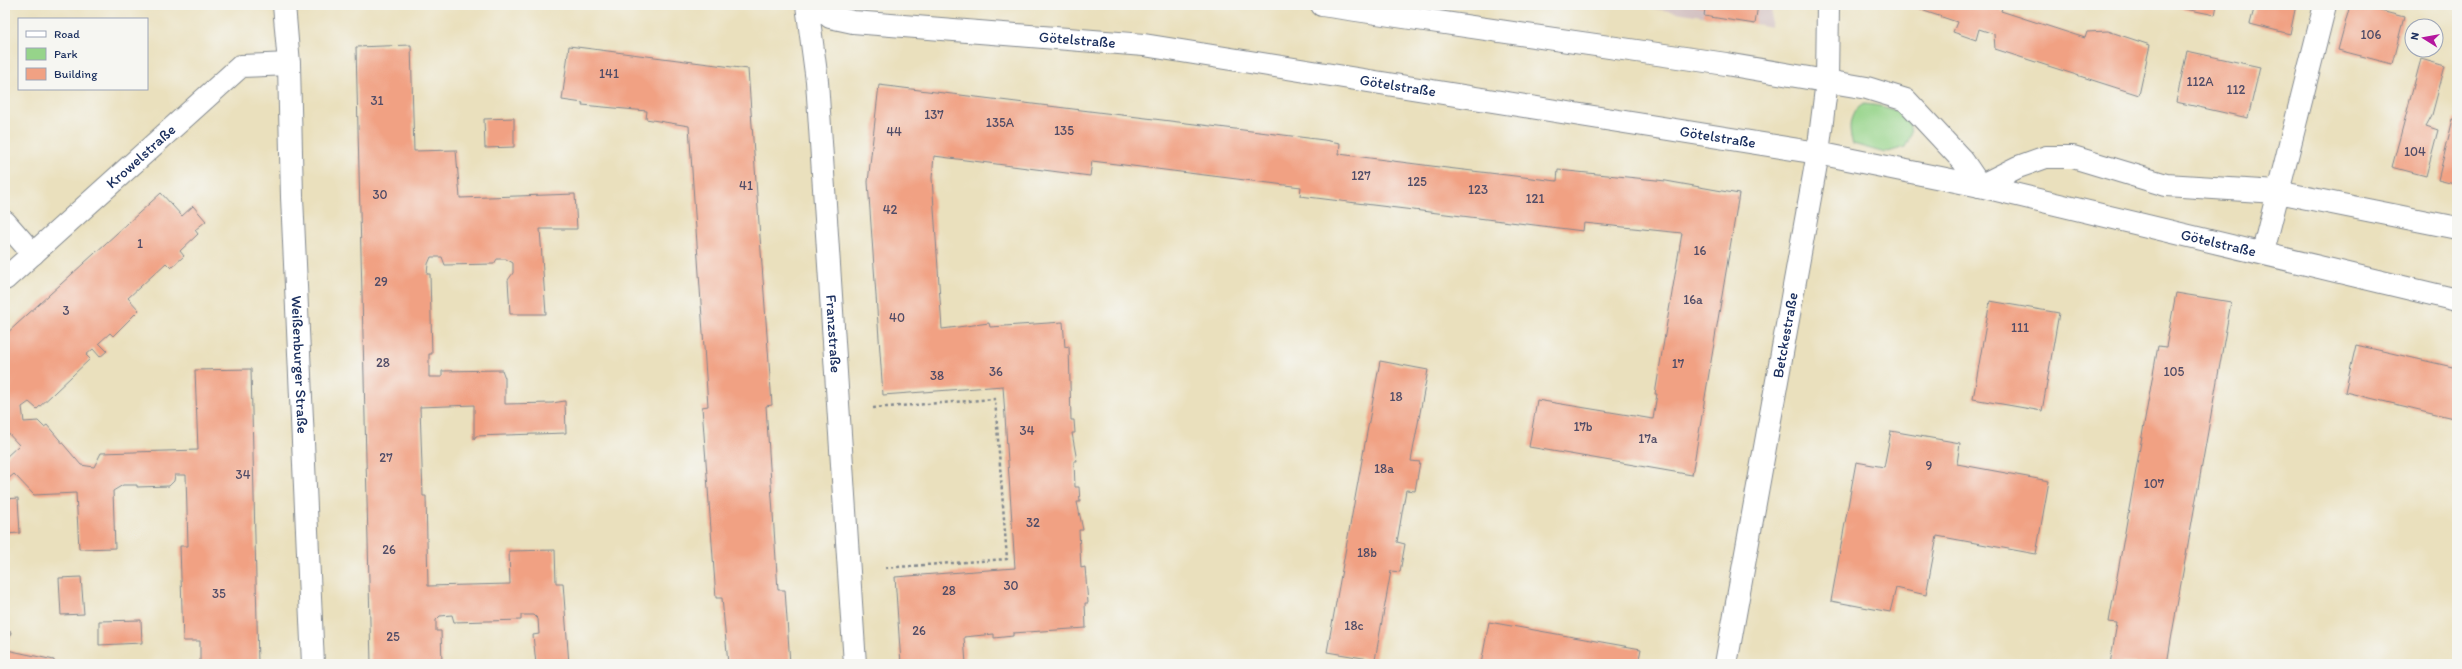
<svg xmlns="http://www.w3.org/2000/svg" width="2462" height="669" viewBox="0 0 2462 669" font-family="Itim,sans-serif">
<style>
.industrial{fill:#d2bfc0}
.green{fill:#96d48a;stroke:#588274}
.building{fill:#f1a183}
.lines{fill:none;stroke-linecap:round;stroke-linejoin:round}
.minor-casing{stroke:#82888e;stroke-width:24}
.path{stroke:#82888e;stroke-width:2.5;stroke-dasharray:3 3;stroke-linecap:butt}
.minor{stroke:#fff;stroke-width:22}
.labels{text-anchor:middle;stroke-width:3;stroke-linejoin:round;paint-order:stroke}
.number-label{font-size:13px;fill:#504c67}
.street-label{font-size:15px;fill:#1b2f5e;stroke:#f6f6f2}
</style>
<rect width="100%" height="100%" fill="#f6f6f2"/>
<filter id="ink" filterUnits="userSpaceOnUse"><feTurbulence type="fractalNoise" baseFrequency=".025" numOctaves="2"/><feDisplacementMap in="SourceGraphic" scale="8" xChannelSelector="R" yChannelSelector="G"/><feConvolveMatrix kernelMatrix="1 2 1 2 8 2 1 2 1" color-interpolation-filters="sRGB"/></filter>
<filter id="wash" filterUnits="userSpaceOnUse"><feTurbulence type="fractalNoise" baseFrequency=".012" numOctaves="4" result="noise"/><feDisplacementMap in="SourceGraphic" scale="16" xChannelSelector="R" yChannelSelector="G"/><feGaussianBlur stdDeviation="0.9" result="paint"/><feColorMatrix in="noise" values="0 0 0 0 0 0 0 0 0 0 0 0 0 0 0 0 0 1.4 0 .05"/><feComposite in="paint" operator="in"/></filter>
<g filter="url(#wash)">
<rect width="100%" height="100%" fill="#eae0bd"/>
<path class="industrial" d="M1629 5H1772L1771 27 1755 24Z"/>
<path class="green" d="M1864 104C1889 106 1924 114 1905 147L1885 153 1853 144C1848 130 1848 112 1864 104Z"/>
<g id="blocks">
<path class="building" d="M1691 5H1758L1755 24 1704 16 1705 8Z
M1906 5H2003L2001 11 2085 38 2087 32 2108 31 2150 45 2139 95 1995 49 1994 34 1979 29 1976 40 1953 32 1957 22Z
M2176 5H2217L2215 15 2176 7Z
M2255 5H2296L2290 34 2250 24Z
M2350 5H2358L2404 17 2392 64 2338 50Z
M411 45 414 151 456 150 460 198 575 194 577 229H540L546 314H510L508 280 513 273V263L506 259H497L494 264 445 265 442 257H431L428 264 427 274H430L431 316 432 354H429V377H442V371L502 370 505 378V404L552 403 565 401 566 433 476 436 474 439V405L420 407 423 496H426L428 586 510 584 509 551 555 550 556 583H563L569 664H536L533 635 539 634 538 619 534 615H521V620L454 622 452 615 440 616 436 620V631H441L442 664H371L356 47Z
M569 46 748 69 772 405 766 406 778 590H785L790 664H728L722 598H716L702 407 708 406 689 126 646 119 647 111 582 105 583 103 562 100Z
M2187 51 2260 67 2248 118 2176 102Z
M2421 59 2445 66 2432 115 2426 126 2438 130 2426 176 2392 167Z
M879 85 1324 140 1340 143 1339 154 1447 168 1557 181 1558 170 1666 181 1739 194 1692 475 1529 447 1537 400 1653 419 1657 394H1655L1682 233 1584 223 1583 231 1300 196 1301 187 1092 161 1090 176 934 156 932 178 942 329 989 323 990 327 1063 322 1065 347 1069 346 1071 420H1074L1075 433H1072L1077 461H1074L1075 487H1079L1080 502H1077L1083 530H1079L1081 568 1085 567 1088 603H1085L1086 628 1013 633V636L994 638V634L964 637 966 664H901L895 577 1015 568 1003 386 883 395 868 182Z
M514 118V147L485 148 484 119Z
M2453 119 2457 120V173L2454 184 2438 180Z
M161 193 182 216 193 206 206 221 195 230 198 234 180 251 184 256 171 268 166 263 128 298 139 310 113 336 110 333 99 343 107 351 100 357 93 349 86 355 90 359 37 409 29 402 22 407 24 422 38 421 44 427 47 425 81 465 94 467 101 453 198 450 195 370 251 369 258 664H200V641H183L180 546H188L186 475H175L174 481 169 486 137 487V485H123L113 491 115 548 79 549 76 493 34 495 14 474 8 479 5 476V458L19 445 5 430V335Z
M2176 293 2231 302 2172 634 2167 664H2110L2117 623 2109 622 2158 346 2166 347Z
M1990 301 2059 313 2042 411 1973 399Z
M2356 345 2457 368V419L2345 392Z
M1380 361 1428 370 1411 461 1420 462 1415 491 1406 490 1397 542 1405 544 1400 572 1391 571 1375 660 1327 652Z
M1891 431 1960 443 1957 464 2049 481 2036 554 1937 536 1926 595 1896 588 1890 612 1831 601 1856 462 1884 467Z
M18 498 20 533 5 534V499Z
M81 577 84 614 61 615 59 578Z
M141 620 142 643 99 645V621Z
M1489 622 1641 649 1638 664H1481Z
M5 631 11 632 7 650 54 660V664H5Z"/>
</g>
</g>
<g filter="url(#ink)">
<use href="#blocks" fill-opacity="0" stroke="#82888e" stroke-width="1"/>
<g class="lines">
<defs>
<g id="minor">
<path id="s1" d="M284 5 289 64 292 197 313 664"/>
<path id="s2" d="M807 5 817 81 855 664"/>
<path id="s3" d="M816 5 830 17 853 22 1144 45 1818 153 1980 186 2457 300"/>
<path d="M1322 5 1726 64 1867 88 1906 100 1963 161 1980 186"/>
<path d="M1980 186 2018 167 2046 157H2073L2166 185 2277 192 2457 228"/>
<path d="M5 222 33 254"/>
<path d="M2263 252 2325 5"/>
<path id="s4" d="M5 279 241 66 289 64"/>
<path id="s5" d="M1726 664 1818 153 1827 81 1828 5"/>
</g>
</defs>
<use href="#minor" class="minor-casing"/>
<path class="path" d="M873 408 995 399 1007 559 884 568"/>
<use href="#minor" class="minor"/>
</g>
</g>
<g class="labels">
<g class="number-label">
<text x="2371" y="39">106</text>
<text x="609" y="78">141</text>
<text x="2200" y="86">112A</text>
<text x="2236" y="94">112</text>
<text x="377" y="105">31</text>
<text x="934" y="119">137</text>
<text x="1000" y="127">135A</text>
<text x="1064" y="135">135</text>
<text x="894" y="136">44</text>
<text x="2415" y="156">104</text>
<text x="1361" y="180">127</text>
<text x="1417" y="186">125</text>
<text x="746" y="190">41</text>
<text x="1478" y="194">123</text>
<text x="380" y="199">30</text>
<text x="1535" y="203">121</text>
<text x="890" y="214">42</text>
<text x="140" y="248">1</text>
<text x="1700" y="255">16</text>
<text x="381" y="286">29</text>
<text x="1693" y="304">16a</text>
<text x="66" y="315">3</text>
<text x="897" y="322">40</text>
<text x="2020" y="332">111</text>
<text x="383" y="367">28</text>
<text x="1678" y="368">17</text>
<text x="996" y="376">36</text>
<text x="2174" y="376">105</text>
<text x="937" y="380">38</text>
<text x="1396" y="401">18</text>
<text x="1583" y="431">17b</text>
<text x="1027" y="435">34</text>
<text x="1648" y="443">17a</text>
<text x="386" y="462">27</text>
<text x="1929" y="470">9</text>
<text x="1384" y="473">18a</text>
<text x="243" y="479">34</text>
<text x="2154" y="488">107</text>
<text x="1033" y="527">32</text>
<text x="389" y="554">26</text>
<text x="1367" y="557">18b</text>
<text x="1011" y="590">30</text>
<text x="949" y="595">28</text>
<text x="219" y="598">35</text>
<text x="1354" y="630">18c</text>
<text x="919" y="635">26</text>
<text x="393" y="641">25</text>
</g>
<g class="street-label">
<text dy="5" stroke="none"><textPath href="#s3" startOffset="267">Götelstraße</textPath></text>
<text dy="5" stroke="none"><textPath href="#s3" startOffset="591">Götelstraße</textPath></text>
<text dy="5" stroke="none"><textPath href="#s3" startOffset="915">Götelstraße</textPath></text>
<text dy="5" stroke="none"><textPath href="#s4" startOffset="183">Krowelstraße</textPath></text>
<text dy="5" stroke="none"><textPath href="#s3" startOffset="1427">Götelstraße</textPath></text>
<text dy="5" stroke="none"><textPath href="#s2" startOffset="330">Franzstraße</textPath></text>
<text dy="5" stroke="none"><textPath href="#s5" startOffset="334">Betckestraße</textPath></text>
<text dy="5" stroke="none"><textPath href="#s1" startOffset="360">Weißenburger Straße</textPath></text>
</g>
</g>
<rect width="2462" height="669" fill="none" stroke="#f6f6f2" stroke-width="20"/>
<rect x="18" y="18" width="130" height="72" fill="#f6f6f2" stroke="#9ea6b7"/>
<rect x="26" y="31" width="20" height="6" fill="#ffffff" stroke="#9ea6b7"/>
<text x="54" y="38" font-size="12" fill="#1b2f5e">Road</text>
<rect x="26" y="48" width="20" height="12" fill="#96d48a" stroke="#9ea6b7"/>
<text x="54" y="58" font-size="12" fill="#1b2f5e">Park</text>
<rect x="26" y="68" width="20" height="12" fill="#f1a183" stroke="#9ea6b7"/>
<text x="54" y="78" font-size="12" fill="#1b2f5e">Building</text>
<g transform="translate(2424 38) rotate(281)"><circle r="19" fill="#f6f6f2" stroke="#9ea6b7"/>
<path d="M0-3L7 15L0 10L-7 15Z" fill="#b5179e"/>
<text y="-6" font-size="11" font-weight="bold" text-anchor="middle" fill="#1b2f5e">N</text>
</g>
</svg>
